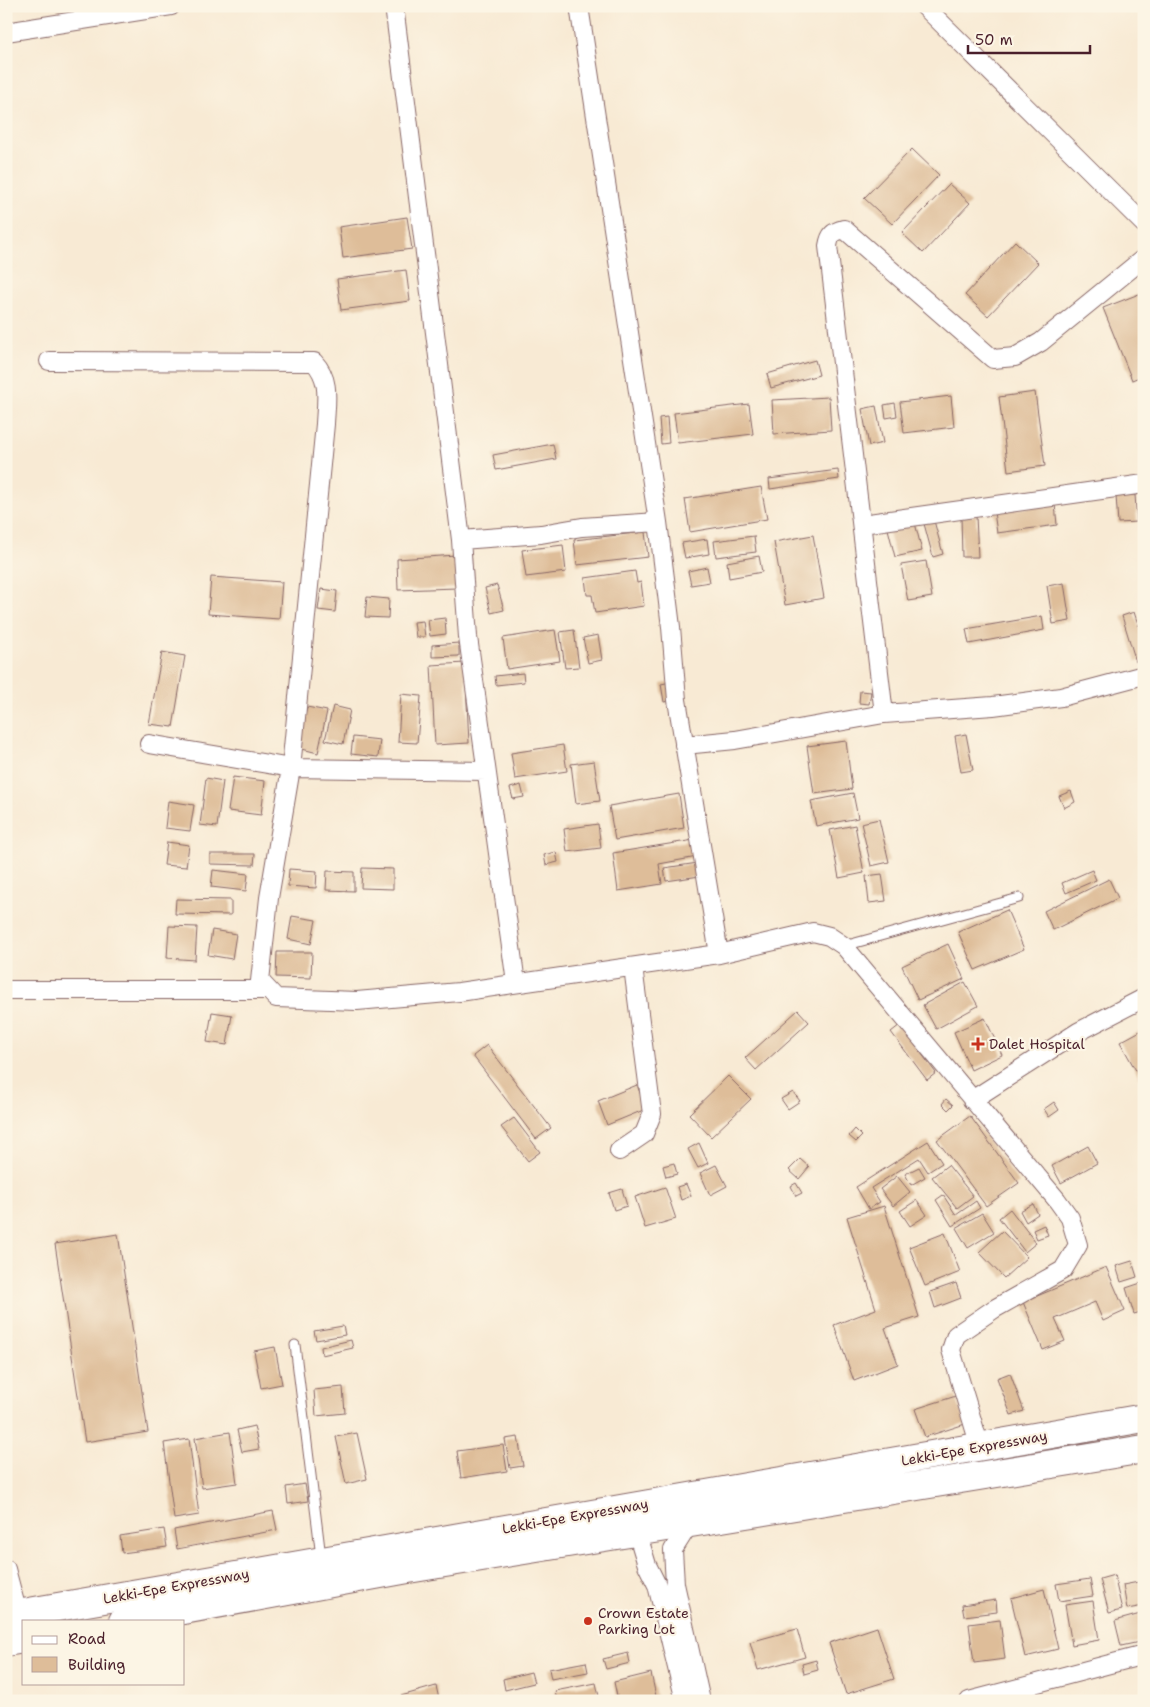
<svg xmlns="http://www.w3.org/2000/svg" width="1150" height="1707" viewBox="0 0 1150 1707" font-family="'Shantell Sans',sans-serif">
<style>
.building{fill:#debd99}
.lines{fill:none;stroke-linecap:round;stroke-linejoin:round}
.service-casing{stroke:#876666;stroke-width:11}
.minor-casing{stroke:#876666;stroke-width:20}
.trunk-casing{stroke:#876666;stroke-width:30}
.service{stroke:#fff;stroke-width:9}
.minor{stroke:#fff;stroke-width:18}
.trunk{stroke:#fff;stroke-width:28}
.poi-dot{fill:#c8321e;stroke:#fcf5e5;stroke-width:2}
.labels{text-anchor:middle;stroke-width:4.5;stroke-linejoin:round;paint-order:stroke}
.poi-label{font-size:14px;fill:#4a1f2b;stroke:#fcf5e5;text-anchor:start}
.street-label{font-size:14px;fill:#4a1f2b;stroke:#fcf5e5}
</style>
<rect width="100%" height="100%" fill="#fcf5e5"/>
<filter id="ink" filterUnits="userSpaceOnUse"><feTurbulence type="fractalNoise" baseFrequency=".02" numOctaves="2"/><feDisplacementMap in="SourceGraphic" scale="10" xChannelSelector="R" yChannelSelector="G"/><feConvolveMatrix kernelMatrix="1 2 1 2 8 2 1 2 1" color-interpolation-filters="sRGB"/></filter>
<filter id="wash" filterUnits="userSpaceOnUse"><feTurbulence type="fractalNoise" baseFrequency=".0096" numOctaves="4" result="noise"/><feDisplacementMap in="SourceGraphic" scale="20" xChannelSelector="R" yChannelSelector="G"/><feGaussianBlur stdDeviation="1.12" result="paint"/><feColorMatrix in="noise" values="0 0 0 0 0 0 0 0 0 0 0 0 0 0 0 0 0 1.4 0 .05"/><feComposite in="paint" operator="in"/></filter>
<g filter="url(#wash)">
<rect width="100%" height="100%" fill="#f8ead4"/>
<g id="blocks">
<path class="building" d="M912 149 939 175 892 224 864 198Z
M949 184 970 203 923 253 902 233Z
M407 217 412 249 343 258 339 227Z
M1015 241 1038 263 988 316 965 295Z
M406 270 410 301 341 310 337 279Z
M1139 294 1144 305V375L1132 380 1103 308Z
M815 360 819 375 771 388 767 374Z
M1035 392 1045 466 1008 471 999 397Z
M951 396 954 427 904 433 900 402Z
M829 397 831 430 774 434 772 400Z
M895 403 897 416 886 418 884 405Z
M749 404 753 434 678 443 674 413Z
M876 406 883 443 869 446 862 409Z
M667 417 669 443 661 444 659 418Z
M553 444 556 459 496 470 493 455Z
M838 470 839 479 770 489 769 479Z
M761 487 767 519 690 532 685 499Z
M1135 495 1137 522 1118 523 1116 496Z
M1055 504 1057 525 997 533 994 512Z
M961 516H976L978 557H962Z
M933 517 943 554 933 557 923 520Z
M915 523 922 551 895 557 888 529Z
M645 532 648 557 577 565 574 540Z
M813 535 824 598 785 605 774 542Z
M754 536 756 552 716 557 714 541Z
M707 539 709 554 685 558 682 543Z
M563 545 566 572 526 577 522 550Z
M456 555 457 588 398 590 397 559Z
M759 556 762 572 729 578 727 562Z
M926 561 932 597 908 601 901 565Z
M707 567 710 582 691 585 688 571Z
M635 571 637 583 641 582 644 606 595 613 592 595H587L585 578Z
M211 577 282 582 279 619 208 614Z
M1064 583 1070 621 1053 624 1047 586Z
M497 585 504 610 491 613 485 588Z
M321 589 337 591 335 612 318 610Z
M367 597 389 599 388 618 365 617Z
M1134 612 1144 643V660L1136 662 1122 616Z
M1042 616 1044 630 969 644 966 629Z
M445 618 446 634 430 636 428 620Z
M423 621 425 637H416L414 622Z
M555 630 560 661 507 669 503 638Z
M574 630 579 667 565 668 560 632Z
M598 635 602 660 588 663 583 638Z
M459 643V656L432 657V645Z
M162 652 185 656 173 727 149 724Z
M465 663 469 743 435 745 431 665Z
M523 673 524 682 496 685 495 676Z
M671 682 674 700 664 702 661 684Z
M860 691 871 692 869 704 859 703Z
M401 694 421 696 417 743 398 742Z
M333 706 350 710 343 744 325 740Z
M307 707 327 711 318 753 298 748Z
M966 734 973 770 961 772 955 736Z
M353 737 380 740 378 757 351 754Z
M846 741 852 789 814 794 807 746Z
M563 745 567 771 515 779 511 753Z
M594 761 600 801 576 804 571 764Z
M233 777 265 781 261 815 228 811Z
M206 778 223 781 217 827 200 825Z
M521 785 524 797 513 799 510 788Z
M1071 791 1075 802 1064 808 1059 796Z
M853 793 858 818 816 826 811 801Z
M679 794 684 828 615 840 609 806Z
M168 801 194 805 190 831 165 828Z
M879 819 889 862 871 866 861 823Z
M598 824 601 848 567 852 564 829Z
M855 825 864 873 839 878 830 830Z
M694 840 697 857 659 864 662 884 618 891 613 853Z
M167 842 189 845 186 867 164 865Z
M556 852 558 862 546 865 544 855Z
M210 854H255L254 865 210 864Z
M698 863 700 876 666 881 664 868Z
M362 868 393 869V889L361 888Z
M289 869 317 871 316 888 288 886Z
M213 870 248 874 246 891 211 887Z
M1092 870 1096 880 1066 893 1062 883Z
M327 871 354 872V891L326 890Z
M882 874 886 901 869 903 866 876Z
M1109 879 1118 898 1053 930 1044 911Z
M176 899 231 900V915L175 914Z
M1007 910 1024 949 975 970 958 932Z
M292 916 316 920 311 944 288 939Z
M169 926 197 927 195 960 167 958Z
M212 930 236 934 232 959 208 955Z
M948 944 964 979 918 1000 902 966Z
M277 952H312L311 978 276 977Z
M965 982 978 1006 936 1029 923 1005Z
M798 1010 809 1022 756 1070 745 1058Z
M212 1012 232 1015 227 1045 207 1042Z
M985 1018 1002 1055 971 1070 954 1032Z
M900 1025 936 1073 927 1080 891 1032Z
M1144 1029V1085L1120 1042Z
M487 1045 551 1128 536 1139 473 1056Z
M728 1076 751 1099 711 1137 689 1114Z
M637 1085 646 1109 607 1125 598 1101Z
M793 1092 800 1101 788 1109 781 1099Z
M946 1099 953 1105 948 1110 942 1104Z
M1054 1102 1059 1110 1049 1117 1044 1109Z
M970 1116 1019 1183 986 1206 937 1140Z
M514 1118 540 1152 528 1161 501 1127Z
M855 1129 862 1136 856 1142 849 1136Z
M928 1141 942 1163 928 1172 919 1158 871 1188 880 1202 869 1209 856 1187Z
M699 1143 708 1163 698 1168 688 1149Z
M1088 1146 1097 1163 1061 1183 1052 1166Z
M800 1159 809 1167 799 1179 789 1170Z
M674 1163 677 1174 666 1177 663 1166Z
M716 1165 727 1186 710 1195 700 1173Z
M948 1165 973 1196 957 1208 932 1177Z
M919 1167 925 1177 911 1185 905 1174Z
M897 1176 910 1192 893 1206 880 1189Z
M796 1183 802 1193 796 1196 791 1186Z
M686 1184 691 1196 681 1200 677 1187Z
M665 1187 676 1219 645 1228 635 1197Z
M622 1189 627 1206 614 1210 609 1193Z
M943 1195 956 1215 976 1201 980 1208 952 1226 936 1200Z
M917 1200 927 1215 910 1226 900 1211Z
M1033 1204 1038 1214 1026 1222 1020 1211Z
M884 1206 919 1317 885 1328 898 1364 854 1381 834 1325 876 1309 847 1217Z
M1010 1209 1036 1243 1025 1252 999 1218Z
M982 1213 994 1232 968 1248 956 1228Z
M1044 1225 1048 1235 1037 1239 1033 1230Z
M1002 1231 1027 1257 1004 1278 979 1252Z
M945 1233 960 1272 925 1286 909 1247Z
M118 1234 148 1432 85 1442 55 1244Z
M1132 1261 1137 1277 1121 1282 1116 1266Z
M1106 1267 1125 1311 1103 1321 1095 1302 1055 1319 1065 1341 1043 1350 1023 1302Z
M956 1283 961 1298 935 1308 930 1292Z
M1141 1283 1144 1293V1311L1134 1314 1126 1288Z
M343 1326 345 1335 316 1340 314 1331Z
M351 1340 353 1348 322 1355 321 1347Z
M275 1347 282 1384 261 1388 254 1351Z
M1010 1373 1024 1411 1011 1415 997 1378Z
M343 1387 345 1413 316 1416 314 1390Z
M956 1396 965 1424 925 1437 915 1409Z
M254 1426 259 1449 242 1452 237 1430Z
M230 1432 237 1483 202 1488 195 1438Z
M357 1433 367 1479 346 1484 336 1437Z
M518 1437 523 1466 510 1468 505 1439Z
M189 1439 199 1515 174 1519 164 1443Z
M503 1445 507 1471 461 1478 457 1451Z
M305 1484 308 1501 288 1504 286 1487Z
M273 1511 277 1530 177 1549 174 1530Z
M164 1529 167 1547 122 1553 120 1536Z
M1114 1575 1122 1610 1109 1613 1100 1579Z
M1090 1579 1093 1596 1059 1601 1056 1584Z
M1144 1581V1606L1127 1609 1123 1585Z
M1044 1589 1058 1649 1025 1657 1011 1598Z
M996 1600 997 1612 964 1616 962 1605Z
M1093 1601 1099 1640 1072 1645 1065 1605Z
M1144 1613V1641L1121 1646 1115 1621Z
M1000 1620 1005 1659 974 1663 969 1624Z
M877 1627 894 1679 846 1694 829 1643Z
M797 1629 805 1657 758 1670 750 1642Z
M628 1653 630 1663 606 1669 603 1659Z
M816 1660 818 1670 804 1674 802 1664Z
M586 1662 588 1672 551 1679 549 1669Z
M531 1672 534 1683 505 1690 503 1679Z
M651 1673 657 1701H618L614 1682Z
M596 1683 600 1701H557L555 1691Z
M436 1686 439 1699 403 1701 401 1696Z"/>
</g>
</g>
<g filter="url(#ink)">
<use href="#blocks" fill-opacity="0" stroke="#876666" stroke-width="1"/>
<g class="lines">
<defs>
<path id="service" d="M844 946 1019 898
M295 1345 321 1557"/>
<path id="minor" d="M394 6 461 540 468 637 516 983
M579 6 658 522
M924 6 1144 224
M6 32 171 6
M49 361 314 362C331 380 326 401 325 424L291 768 269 898 260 981 276 998 357 1001 459 992 719 954 813 932 829 936 844 946 1057 1200 1070 1218 1078 1245 1063 1270 994 1309 956 1335 951 1350 980 1447
M862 524 1144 484
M461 540 541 534 582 527 658 522 671 627 677 700 719 954
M884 714 828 246C830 234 833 232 844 229L993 359 1015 357 1041 342 1144 258
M149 744 291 768 486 771
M684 745 735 740 884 714 993 706 1061 697 1144 675
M6 990H266
M972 1100 1078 1032 1144 998
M619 1151 644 1134 652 1114 633 967
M690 1523 673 1550 675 1584 701 1701
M637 1532 647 1565 657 1585 685 1701
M6 1569 18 1614
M969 1701 1144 1655"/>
<path id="trunk" d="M6 1616 1144 1418
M123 1621 408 1569 1144 1449
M6 1642 24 1639"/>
</defs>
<use href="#service" class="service-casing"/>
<use href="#minor" class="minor-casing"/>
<use href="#trunk" class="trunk-casing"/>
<use href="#service" class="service"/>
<use href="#minor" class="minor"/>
<use href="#trunk" class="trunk"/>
</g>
</g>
<g class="poi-dot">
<path d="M975.5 1036.5h5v5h5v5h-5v5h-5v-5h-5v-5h5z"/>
<circle cx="588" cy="1621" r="5"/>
</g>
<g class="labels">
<g class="poi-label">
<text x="989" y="1049">Dalet Hospital</text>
<text x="598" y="1618">Crown Estate<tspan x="598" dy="16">Parking Lot</tspan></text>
</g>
<g class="street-label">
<text transform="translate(974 1448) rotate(-10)" y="5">Lekki-Epe Expressway</text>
<text transform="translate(575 1516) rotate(-10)" y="5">Lekki-Epe Expressway</text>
<text transform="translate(176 1586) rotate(-10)" y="5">Lekki-Epe Expressway</text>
</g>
</g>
<rect width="1150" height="1707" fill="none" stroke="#fcf5e5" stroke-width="25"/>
<rect x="22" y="1620" width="162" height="65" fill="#fcf5e5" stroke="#b59f9b"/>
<rect x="32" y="1636" width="25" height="8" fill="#ffffff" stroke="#b59f9b"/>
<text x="68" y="1644" font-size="15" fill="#4a1f2b">Road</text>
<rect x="32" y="1657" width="25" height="15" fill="#debd99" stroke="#b59f9b"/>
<text x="68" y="1670" font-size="15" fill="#4a1f2b">Building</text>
<path d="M968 45v8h122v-8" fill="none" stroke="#4a1f2b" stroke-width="2.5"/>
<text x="975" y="45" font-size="15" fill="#4a1f2b" stroke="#fcf5e5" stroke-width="4" paint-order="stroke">50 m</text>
</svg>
